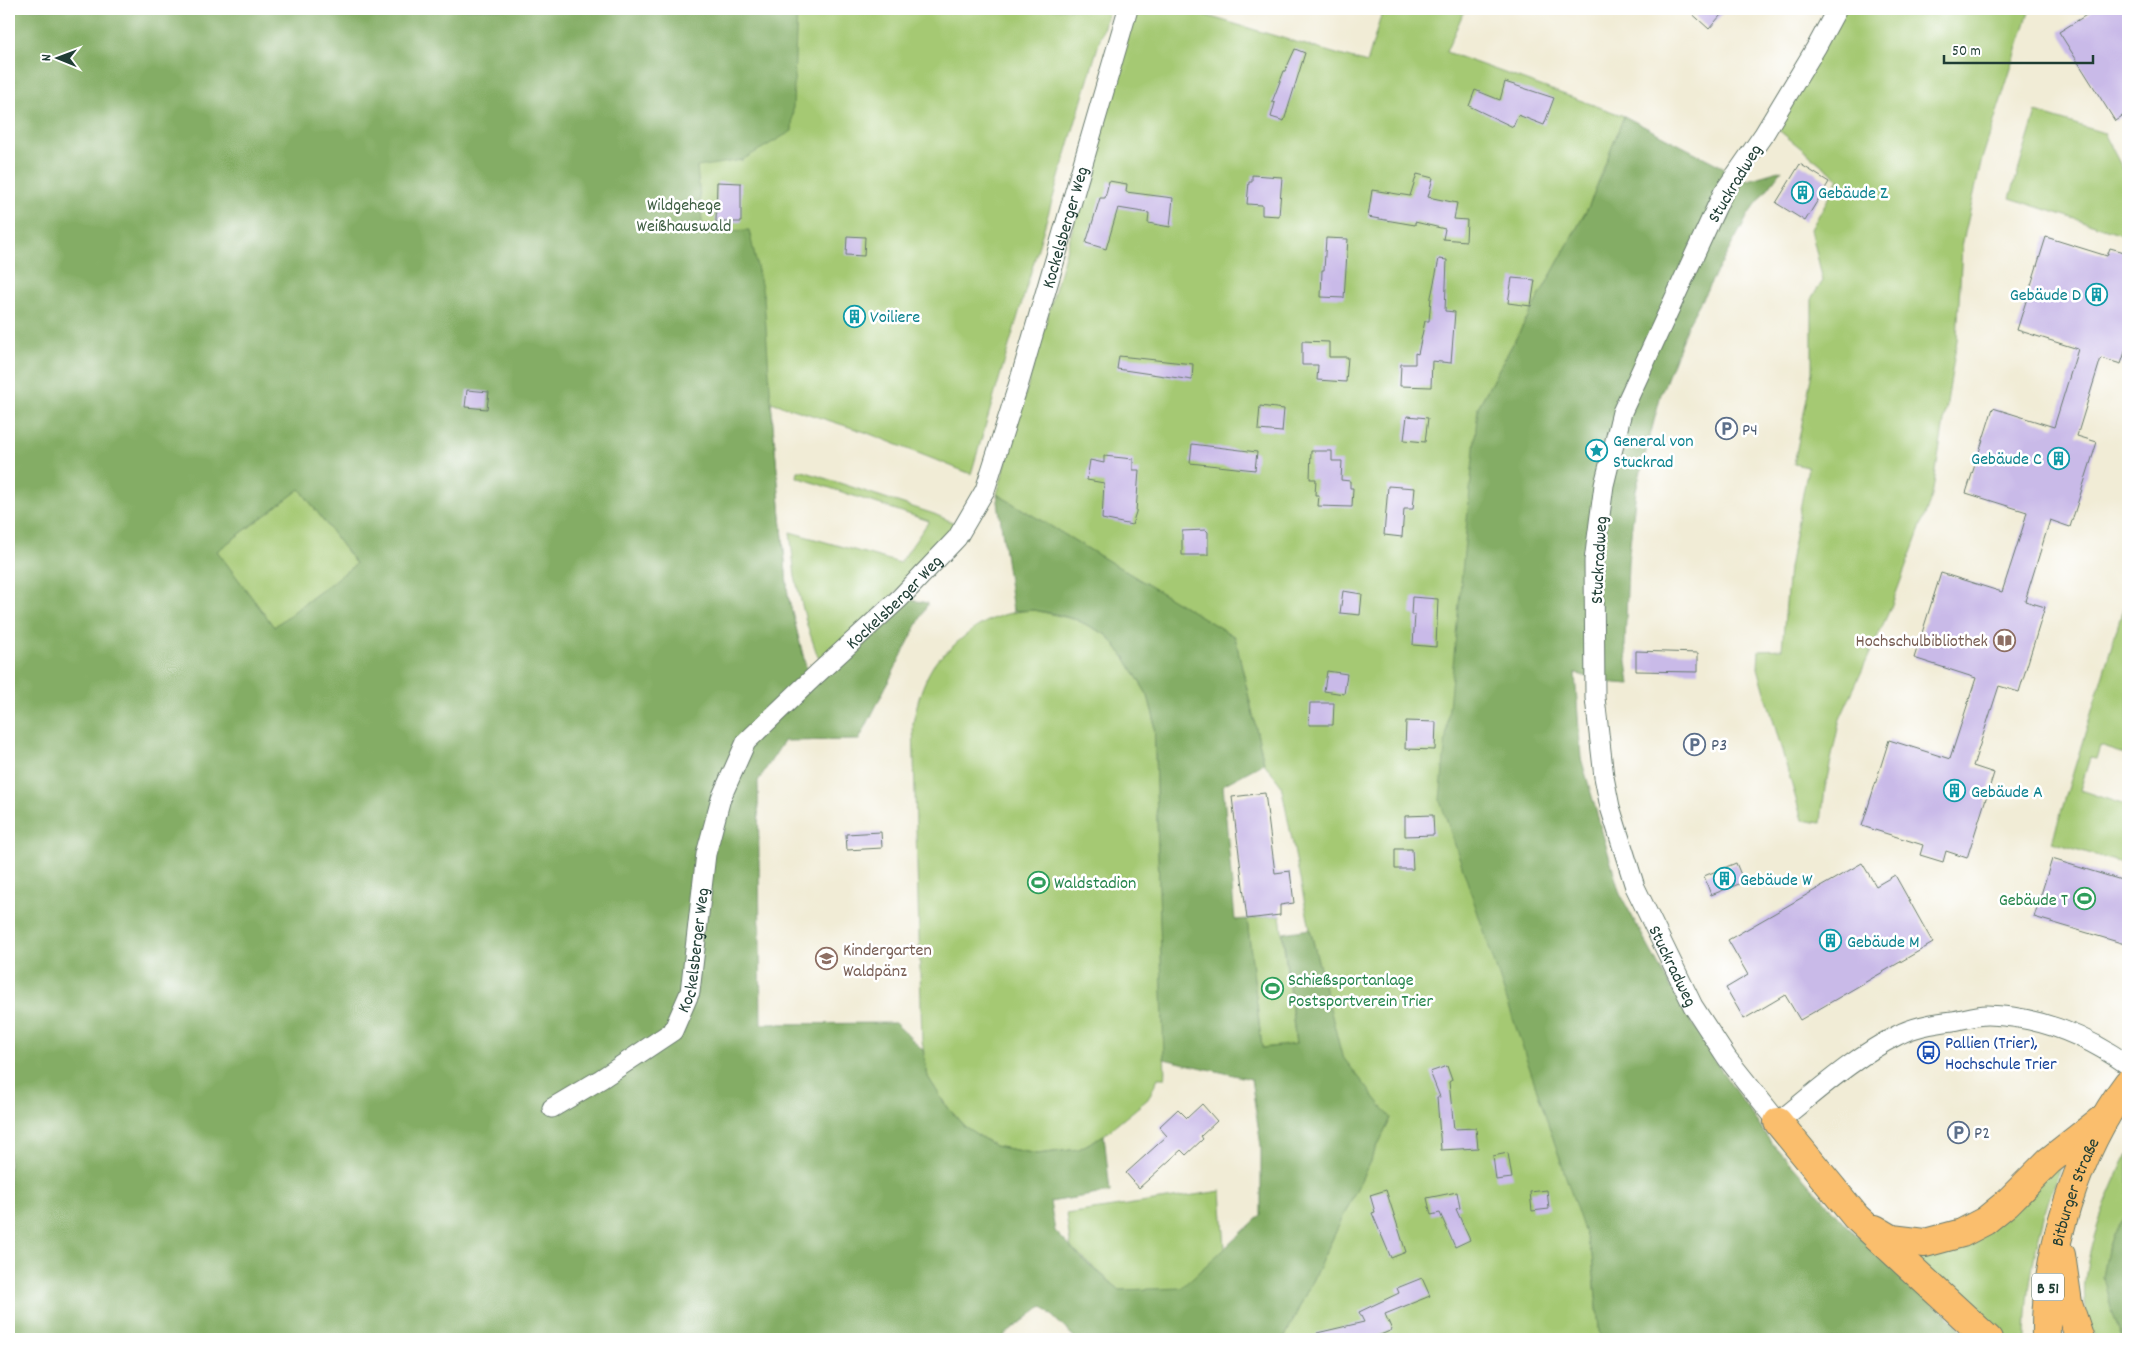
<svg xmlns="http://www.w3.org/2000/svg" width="2137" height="1348" viewBox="0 0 2137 1348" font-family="Dekko,sans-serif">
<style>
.green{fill:#a5c973;stroke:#628354}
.forest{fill:#84ad65;stroke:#52754c;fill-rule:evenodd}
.building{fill:#c9bae8}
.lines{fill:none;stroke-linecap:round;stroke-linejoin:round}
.street-casing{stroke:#687a6d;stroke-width:21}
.primary-casing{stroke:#687a6d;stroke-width:30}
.street{stroke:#fff;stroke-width:19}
.primary{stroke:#fabe6d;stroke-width:28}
.labels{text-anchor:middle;stroke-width:5;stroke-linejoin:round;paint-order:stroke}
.shield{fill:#fff;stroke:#627771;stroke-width:1}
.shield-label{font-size:16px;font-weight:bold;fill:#1f3d34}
.street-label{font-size:18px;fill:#1f3d34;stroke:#fff}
.culture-label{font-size:18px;fill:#0d838f;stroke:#fff;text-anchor:start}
.park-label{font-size:18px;fill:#406044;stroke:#fff}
.service-label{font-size:18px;fill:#4e5e75;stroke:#fff;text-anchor:start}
.education-label{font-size:18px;fill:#785e54;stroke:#fff;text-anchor:end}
.leisure-label{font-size:18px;fill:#27864d;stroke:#fff;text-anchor:start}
.transit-label{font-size:18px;fill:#164399;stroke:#fff;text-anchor:start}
</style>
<rect width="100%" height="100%" fill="#fff"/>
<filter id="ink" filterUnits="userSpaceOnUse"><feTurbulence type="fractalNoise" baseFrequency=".02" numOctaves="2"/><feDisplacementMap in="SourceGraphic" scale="10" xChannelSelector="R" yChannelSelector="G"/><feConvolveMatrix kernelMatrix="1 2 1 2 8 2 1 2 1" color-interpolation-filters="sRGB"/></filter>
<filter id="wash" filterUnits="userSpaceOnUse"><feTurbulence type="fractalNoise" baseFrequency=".0096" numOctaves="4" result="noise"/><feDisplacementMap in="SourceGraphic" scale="20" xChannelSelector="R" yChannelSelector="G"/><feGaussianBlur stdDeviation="1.12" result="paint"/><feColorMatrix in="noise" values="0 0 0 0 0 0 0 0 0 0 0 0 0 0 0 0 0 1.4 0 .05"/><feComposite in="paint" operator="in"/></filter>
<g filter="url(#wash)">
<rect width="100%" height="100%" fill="#f1ecd6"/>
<path class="green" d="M459 9H1109L971 474 865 432 771 402 788 596 806 667Z
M1135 9H1184L1367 63 1383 9H1465L1446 52 1624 116 1589 206 1478 407 1592 1255 1600 1339H1284L1391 1118 1342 1057 1310 929 1281 785 1264 763 1235 637 997 494Z
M1842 9H2030L1982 159 1962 246 1957 340 1932 496 1891 607 1840 719 1825 788 1821 823 1802 820 1758 668 1759 650 1782 649 1789 568 1808 467 1794 464 1812 372V297L1823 281 1811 229 1839 179 1776 128Z
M2036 112 2104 133 2128 179V210L2122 234 2010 198Z
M798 471H803L934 514 957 524 902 586 822 659 818 657 807 625 795 577 790 532 900 563 929 521 797 477Z
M300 489 356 564 274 627 217 551Z
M2128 592V755L2100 746 2096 759 2090 758 2080 790 2128 806V865L2052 842Z
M1034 610 1077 620 1107 635 1126 659 1148 696 1154 718 1165 1078H1158L1148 1099 1104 1135 1079 1149 1037 1154 995 1146 964 1126 945 1104 928 1077 922 1041 913 723C917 703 922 684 933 666 937 659 944 654 950 649 976 624 998 612 1034 610Z
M1280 915 1296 1045 1262 1048 1247 919Z
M2128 1154V1213L2113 1234 2108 1249 2109 1295 2112 1312 2123 1339H2095C2090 1327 2086 1315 2085 1302 2080 1261 2109 1190 2128 1154Z
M2061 1165C2058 1178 2052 1190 2048 1202 2035 1246 2026 1293 2026 1339H1997L1908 1253Z
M1221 1191 1225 1248 1181 1289 1120 1290 1071 1248 1066 1214Z"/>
<path class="forest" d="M9 9H797L792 131 742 160 697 167 703 232 749 230 764 298 771 402 788 596 806 667 817 680 906 599 928 603 859 740 784 741 758 781 761 1024 895 1023 923 1050 928 1077 945 1104 964 1126 995 1146 1037 1154 1079 1149 1104 1135 1110 1192 1050 1202 1055 1231 1082 1259 1120 1290 1181 1288 1261 1215V1146L1251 1079 1164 1059 1154 718 1148 696 1126 659 1107 635 1077 620 1055 614 1034 610 1013 611 997 494 1235 637 1264 763 1223 785 1235 920 1247 919 1262 1048 1296 1044 1283 933 1310 929 1342 1056 1391 1118 1284 1339H1076L1042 1306 1000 1339H9ZM300 489 356 564 274 627 217 551Z
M1624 116 1748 180 1782 170 1750 212 1688 324 1661 394 1636 490 1628 562 1625 646 1630 684 1602 682 1575 673 1581 758 1620 894 1667 981 1719 1067 1770 1141 1847 1226 1973 1339H1600L1592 1255 1440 800 1478 407 1589 206Z
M2128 1213V1339H2123L2112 1312 2103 1277 2108 1249 2113 1234Z"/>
<g id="blocks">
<path class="building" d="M1687 9H1726L1709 29Z
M2096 9H2128V112L2115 121 2059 32Z
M1295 49 1305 53 1284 121 1271 117 1275 103 1272 102 1284 71H1285Z
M1505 82 1554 98 1544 125 1518 115 1513 127 1469 106 1475 90 1500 100Z
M1800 164 1829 182 1805 221 1776 203Z
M1417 174 1433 178 1428 197 1457 203 1454 219 1467 220 1466 241 1443 239 1445 229 1415 222V225L1368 217 1372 190 1410 196Z
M1252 175 1282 177 1279 216 1262 215V205L1247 204 1249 182H1252Z
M1109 181 1127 184 1126 192 1173 198 1170 227 1148 223 1149 213 1118 208 1106 249 1086 243 1100 198H1105Z
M717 182 741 183V222H716Z
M847 236 865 237 864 256 846 255Z
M2046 237 2107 256 2110 248 2128 253V343L2121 364 2101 358 2077 436 2097 442 2070 527 2050 520 2025 601 2045 607 2019 692 1999 686 1973 766 1994 773 1967 858 1946 851 1943 862 1920 855 1923 845 1862 826 1889 740 1950 759 1976 678 1914 658 1941 573 2002 592 2023 527 2027 512 1966 493 1993 408 2054 427 2078 349 2017 330Z
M1326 238 1348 239 1344 298 1321 297 1322 270H1324Z
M1439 259 1447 260 1445 311 1455 312 1451 363 1432 361 1431 387 1400 386 1401 364H1415V353L1418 354 1425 321H1429L1431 297Z
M1512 278 1535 280 1531 306 1508 303Z
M1302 341 1329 342V357H1348L1346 382 1317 380 1318 365H1302Z
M1119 356 1193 364 1192 380 1117 369Z
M467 390 489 392 487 409 465 407Z
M1260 406 1284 409 1282 432 1258 430Z
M1407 416 1428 418 1425 442 1404 440Z
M1192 444 1257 452 1255 470 1190 463Z
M1311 451H1332V461H1342L1341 480 1350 481V488H1353L1352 507 1318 506 1319 495H1315L1316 479H1310Z
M1104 456 1133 459V470H1139L1136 512 1132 525 1102 519 1104 483 1087 480 1090 460 1104 463Z
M1388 486 1415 488 1413 509H1404L1402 537 1384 535Z
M1206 530 1208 532V555H1182V531Z
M1343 591 1362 594 1360 615 1340 613Z
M1412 597 1438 599 1436 647 1413 645 1415 615H1411Z
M1636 651 1698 653V672L1636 671Z
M1327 671 1347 674 1344 694 1324 691Z
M1310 703H1334L1333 725H1309Z
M1406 721 1436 722 1435 750 1405 749Z
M1265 793 1275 873 1290 871 1294 903 1280 905V915L1247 919 1232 797Z
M1433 815 1434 835 1405 836V816Z
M881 832 882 848 847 850 846 834Z
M1395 849H1412L1413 869H1395Z
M2052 859 2128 882V945L2034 917Z
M1736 863 1744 882 1711 895 1704 876Z
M1862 863 1876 886 1895 875 1933 943 1800 1020 1785 995 1744 1019 1726 988 1748 975 1728 940Z
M1447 1066 1452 1080 1449 1082 1454 1129 1476 1128 1478 1148 1441 1150 1437 1097H1440L1430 1072Z
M1202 1104 1217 1121 1201 1136 1203 1139 1186 1155 1181 1150 1139 1188 1126 1173 1167 1136 1159 1127 1178 1109 1187 1118Z
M1508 1153 1512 1178 1496 1180 1493 1156Z
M1386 1190 1406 1252 1391 1258 1372 1213 1375 1212 1370 1195Z
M1547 1190 1549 1209 1532 1211 1530 1192Z
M1457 1192 1460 1208 1456 1209 1470 1240 1455 1247 1440 1213 1431 1215 1427 1198Z
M1422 1278 1430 1296 1385 1314 1392 1330 1371 1339H1317V1333L1364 1322 1359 1312 1399 1293 1397 1288Z"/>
</g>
</g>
<g filter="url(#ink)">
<use href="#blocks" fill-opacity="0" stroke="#687a6d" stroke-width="1"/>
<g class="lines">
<defs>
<g id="street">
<path id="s1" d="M1837 9 1817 46 1764 134 1723 193 1622 412 1604 485 1594 561 1595 698 1604 777 1610 807 1635 887 1693 1006 1727 1058 1778 1122C1816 1092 1854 1057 1898 1035 1915 1026 1934 1023 1953 1021 1964 1019 1976 1015 1987 1015 2038 1016 2087 1036 2128 1065"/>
<path id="s2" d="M552 1108 601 1079 673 1031 690 992 706 854 721 798 746 742 817 674 900 598 957 538 985 490 1019 383 1128 9"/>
</g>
<g id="primary">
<path d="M1778 1122 1856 1217 1988 1339"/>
<path d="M1875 1229 1892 1239 1925 1243 1962 1233 1985 1221 2007 1203 2049 1161 2105 1117"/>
<path d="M2061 1255 2068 1303 2080 1339"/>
<path id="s3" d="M2046 1339C2044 1256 2077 1150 2128 1083"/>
</g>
</defs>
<use href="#street" class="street-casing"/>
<use href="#primary" class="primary-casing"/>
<use href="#street" class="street"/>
<use href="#primary" class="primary"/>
</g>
</g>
<defs>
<symbol id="building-ring" viewBox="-11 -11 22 22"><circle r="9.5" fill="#fff" stroke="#0f9aa8" stroke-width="1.5"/><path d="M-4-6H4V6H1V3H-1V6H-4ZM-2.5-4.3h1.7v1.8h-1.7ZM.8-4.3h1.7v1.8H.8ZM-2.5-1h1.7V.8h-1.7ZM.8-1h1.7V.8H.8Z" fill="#0f9aa8"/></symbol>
<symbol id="parking-ring" viewBox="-11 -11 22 22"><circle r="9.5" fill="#fff" stroke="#5c6f8a" stroke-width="1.5"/><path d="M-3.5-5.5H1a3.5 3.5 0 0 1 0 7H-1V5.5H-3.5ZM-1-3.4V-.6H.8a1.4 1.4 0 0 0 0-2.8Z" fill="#5c6f8a"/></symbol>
<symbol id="sight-ring" viewBox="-11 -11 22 22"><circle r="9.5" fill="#fff" stroke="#0f9aa8" stroke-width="1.5"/><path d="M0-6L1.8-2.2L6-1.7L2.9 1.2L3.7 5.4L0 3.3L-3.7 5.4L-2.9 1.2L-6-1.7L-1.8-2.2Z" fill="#0f9aa8"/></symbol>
<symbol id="library-ring" viewBox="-11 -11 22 22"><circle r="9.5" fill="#fff" stroke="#8d6e63" stroke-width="1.5"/><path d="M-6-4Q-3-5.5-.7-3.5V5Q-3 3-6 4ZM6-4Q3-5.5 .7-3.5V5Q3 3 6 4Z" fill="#8d6e63"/></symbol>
<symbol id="stadium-ring" viewBox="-11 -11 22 22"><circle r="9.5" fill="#fff" stroke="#2e9e5b" stroke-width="1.5"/><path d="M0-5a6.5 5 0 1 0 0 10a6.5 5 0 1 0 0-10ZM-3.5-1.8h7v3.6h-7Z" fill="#2e9e5b"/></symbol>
<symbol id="school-ring" viewBox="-11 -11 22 22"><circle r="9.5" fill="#fff" stroke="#8d6e63" stroke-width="1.5"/><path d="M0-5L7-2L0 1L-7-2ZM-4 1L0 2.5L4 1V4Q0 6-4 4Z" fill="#8d6e63"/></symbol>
<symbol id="bus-ring" viewBox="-11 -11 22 22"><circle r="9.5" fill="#fff" stroke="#1a4fb4" stroke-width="1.5"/><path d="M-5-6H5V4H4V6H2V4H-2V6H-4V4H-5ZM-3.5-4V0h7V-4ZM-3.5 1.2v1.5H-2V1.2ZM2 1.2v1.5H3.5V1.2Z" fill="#1a4fb4"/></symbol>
</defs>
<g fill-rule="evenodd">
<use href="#building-ring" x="1790" y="180" width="25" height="25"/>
<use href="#building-ring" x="2084" y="282" width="25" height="25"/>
<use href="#building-ring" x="842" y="304" width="25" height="25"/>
<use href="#parking-ring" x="1714" y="416" width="25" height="25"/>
<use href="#sight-ring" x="1584" y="438" width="25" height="25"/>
<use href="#building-ring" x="2046" y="446" width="25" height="25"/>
<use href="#library-ring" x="1992" y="628" width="25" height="25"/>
<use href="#parking-ring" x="1682" y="732" width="25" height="25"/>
<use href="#building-ring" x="1942" y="778" width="25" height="25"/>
<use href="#building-ring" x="1712" y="866" width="25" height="25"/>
<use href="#stadium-ring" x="1026" y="870" width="25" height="25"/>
<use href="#stadium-ring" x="2072" y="886" width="25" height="25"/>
<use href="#building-ring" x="1818" y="928" width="25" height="25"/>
<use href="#school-ring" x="814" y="946" width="25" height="25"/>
<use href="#stadium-ring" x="1260" y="976" width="25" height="25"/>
<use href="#bus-ring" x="1916" y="1040" width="25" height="25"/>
<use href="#parking-ring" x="1946" y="1120" width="25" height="25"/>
</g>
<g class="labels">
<rect class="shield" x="2032" y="1273.5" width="32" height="27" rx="4"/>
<g class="shield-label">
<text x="2048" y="1293">B 51</text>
</g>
<g class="street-label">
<text transform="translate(1734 183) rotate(-59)" y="6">Stuckradweg</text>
<text dy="6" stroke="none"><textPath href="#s2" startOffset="1068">Kockelsberger Weg</textPath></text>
<text transform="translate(1598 560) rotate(-87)" y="6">Stuckradweg</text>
<text dy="6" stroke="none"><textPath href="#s2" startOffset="648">Kockelsberger Weg</textPath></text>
<text dy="6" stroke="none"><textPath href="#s2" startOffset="228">Kockelsberger Weg</textPath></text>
<text dy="6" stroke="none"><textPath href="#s1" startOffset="1028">Stuckradweg</textPath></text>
<text dy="6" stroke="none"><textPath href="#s3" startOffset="151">Bitburger Straße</textPath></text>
</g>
<g class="culture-label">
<text x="1818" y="198">Gebäude Z</text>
<text x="2081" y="300" text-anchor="end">Gebäude D</text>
<text x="870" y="322">Voiliere</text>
<text x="1613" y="446">General von<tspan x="1613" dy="21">Stuckrad</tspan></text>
<text x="2042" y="464" text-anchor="end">Gebäude C</text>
<text x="1971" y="797">Gebäude A</text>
<text x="1740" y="885">Gebäude W</text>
<text x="1847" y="947">Gebäude M</text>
</g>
<g class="park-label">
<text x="684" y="210">Wildgehege<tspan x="684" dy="21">Weißhauswald</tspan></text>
</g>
<g class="service-label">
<text x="1742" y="435">P4</text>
<text x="1711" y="750">P3</text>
<text x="1974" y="1138">P2</text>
</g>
<g class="education-label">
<text x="1988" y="646">Hochschulbibliothek</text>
<text x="843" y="955" text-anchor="start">Kindergarten<tspan x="843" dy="21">Waldpänz</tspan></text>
</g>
<g class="leisure-label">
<text x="1054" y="888">Waldstadion</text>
<text x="2068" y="905" text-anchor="end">Gebäude T</text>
<text x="1288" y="985">Schießsportanlage<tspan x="1288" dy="21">Postsportverein Trier</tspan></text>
</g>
<g class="transit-label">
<text x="1945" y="1048">Pallien (Trier),<tspan x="1945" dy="21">Hochschule Trier</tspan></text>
</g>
</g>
<rect width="2137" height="1348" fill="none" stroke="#fff" stroke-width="30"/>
<g transform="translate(58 58) rotate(271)" stroke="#ffffff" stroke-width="4" paint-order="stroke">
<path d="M0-4L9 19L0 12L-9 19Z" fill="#1f3d34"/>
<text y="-8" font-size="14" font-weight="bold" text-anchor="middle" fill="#1f3d34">N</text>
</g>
<path d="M1944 55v8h149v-8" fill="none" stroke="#1f3d34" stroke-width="2.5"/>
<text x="1952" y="55" font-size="15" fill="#1f3d34" stroke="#ffffff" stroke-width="4" paint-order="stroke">50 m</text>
</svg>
